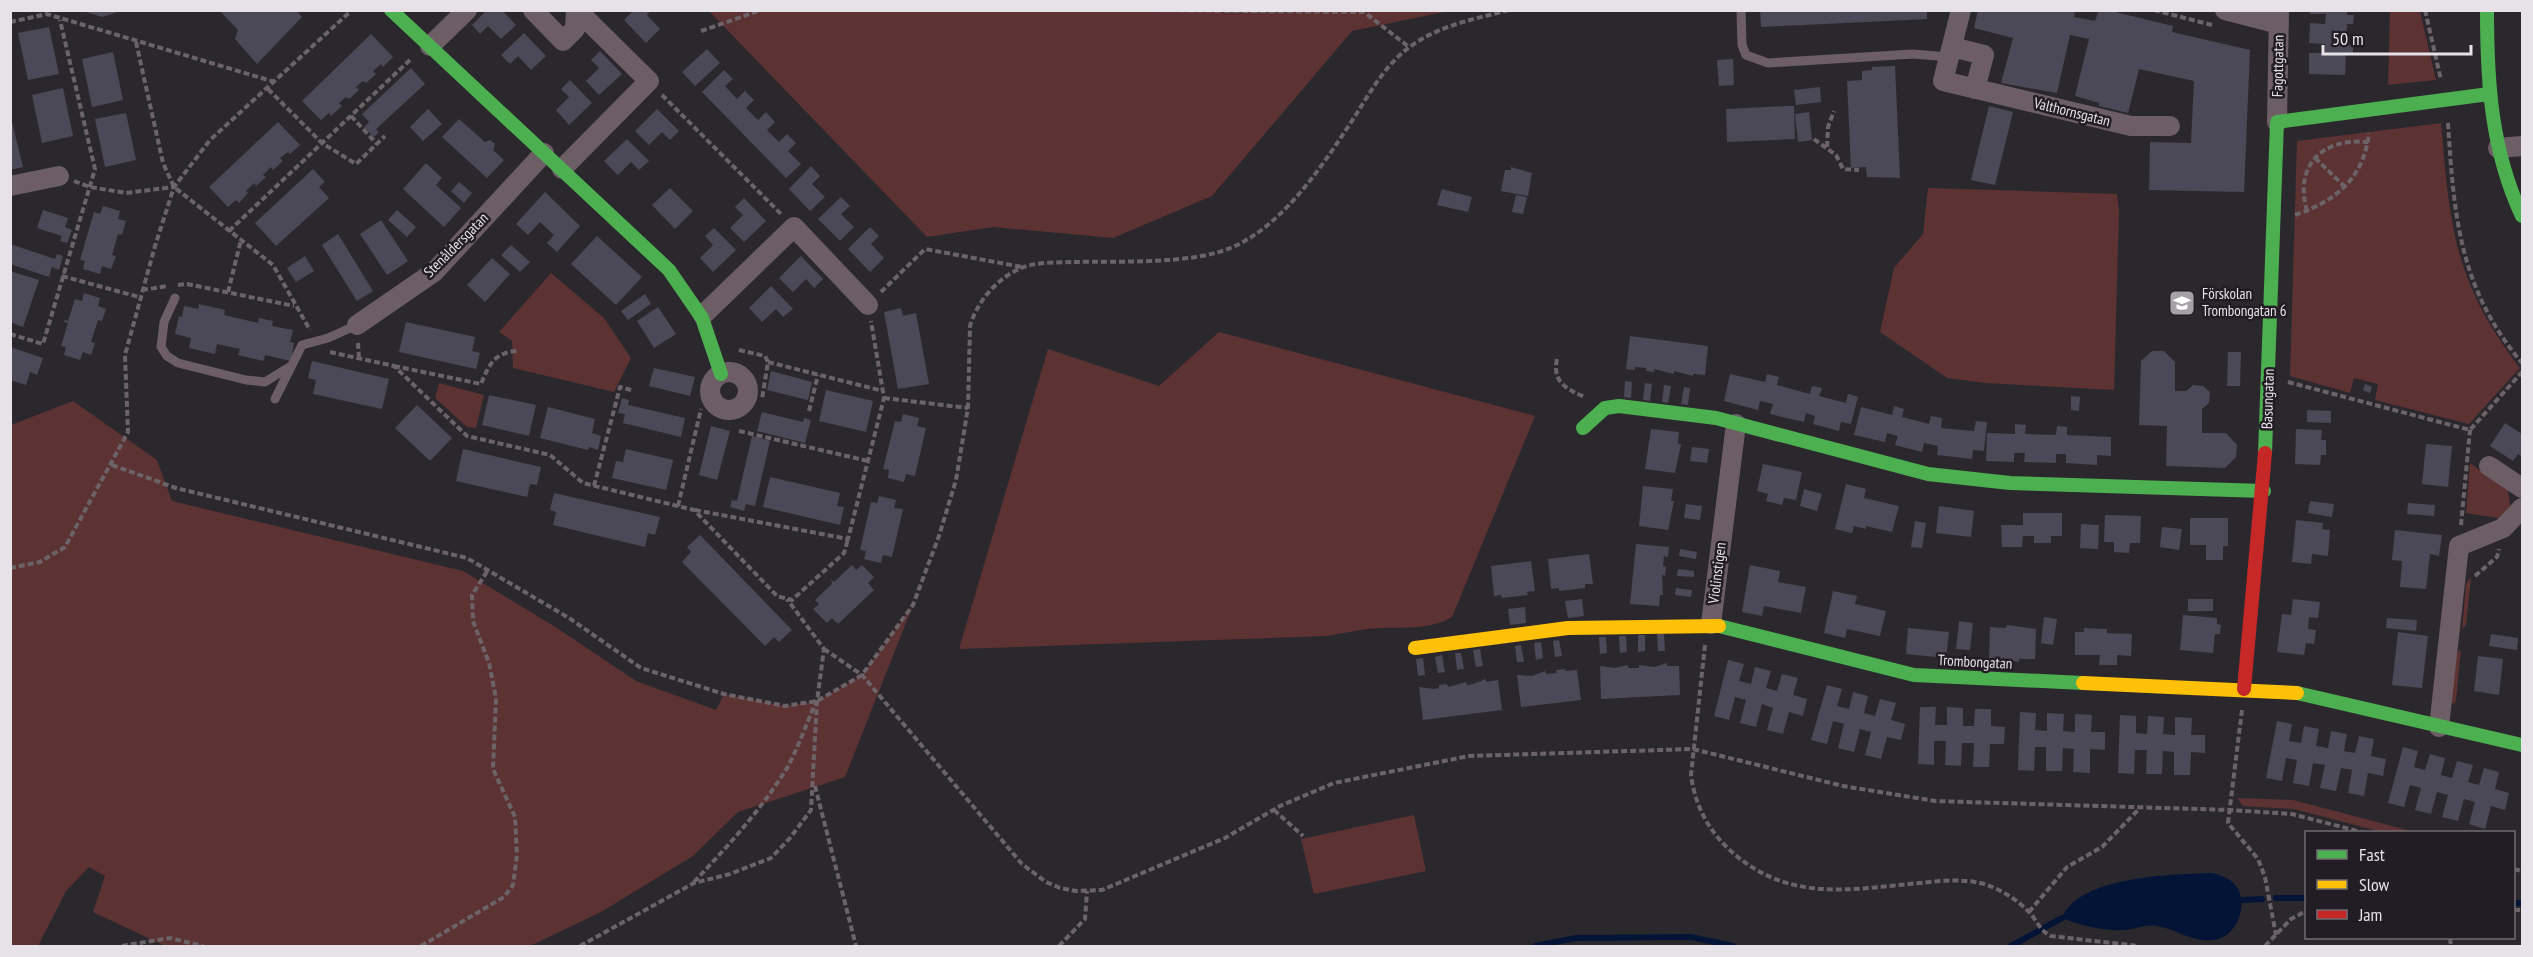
<svg xmlns="http://www.w3.org/2000/svg" width="2533" height="957" viewBox="0 0 2533 957" font-family="'PT Sans Narrow',sans-serif">
<style>
.green{fill:#5c3233}
.water{fill:#041437}
.lines{fill:none;stroke-linecap:round;stroke-linejoin:round}
.stream{stroke:#041437;stroke-width:6}
.building{fill:#4b4857}
.path{stroke:#6c6368;stroke-width:4;stroke-dasharray:6 3;stroke-linecap:butt}
.lane{stroke:#6d5e66;stroke-width:9}
.street{stroke:#6d5e66;stroke-width:20}
.fast{stroke:#4caf50;stroke-width:14}
.slow{stroke:#ffc107;stroke-width:14}
.jam{stroke:#c62828;stroke-width:14}
.labels{text-anchor:middle;stroke-width:5;stroke-linejoin:round;paint-order:stroke}
.street-label{font-size:15px;fill:#e6e2e7;stroke:#221d24}
.poi-label{font-size:15px;fill:#e6e2e7;stroke:#221d24;text-anchor:start}
</style>
<rect width="100%" height="100%" fill="#2b282d"/>
<path class="green" d="M709 11H1449L1352 31 1212 196 1113 238 993 227 927 237Z
M2390 11H2420L2436 80 2388 85Z
M2441 123C2450 227 2454 282 2520 368L2469 424 2375 400 2378 384 2354 378 2350 393 2290 376 2297 141Z
M1928 188 2117 194 2119 211 2114 390 1986 383 1947 378 1880 332 1894 268 1923 234Z
M551 273 604 318 631 358 614 392 513 368 512 341 499 332Z
M1219 332 1535 416 1452 617C1429 630 1409 627 1383 628 1365 628 1345 633 1327 636L959 649 1048 349 1159 386Z
M439 383 484 395 476 428 467 427 435 398Z
M73 401 157 460 172 501 463 571 557 628 636 681 716 710 724 694 785 706 817 701 862 675 913 605 845 777 738 812 693 856 601 912 530 946 163 945 93 912 105 876 89 867 66 891 38 946H11V425Z
M2470 463 2508 490 2510 506 2498 518 2466 513Z
M2471 577 2466 625 2462 629 2466 584Z
M2461 649 2456 700 2454 704 2451 702 2457 653Z
M2237 798 2293 800 2415 832H2382L2294 809 2243 806Z
M1414 815 1426 871 1314 894 1301 839Z"/>
<path class="water" d="M2213 873C2222 876 2230 878 2236 886 2250 904 2236 938 2214 940 2192 943 2177 929 2157 926 2147 924 2135 929 2125 930 2104 931 2081 926 2062 918 2078 876 2174 874 2213 873Z"/>
<g class="lines">
<path class="stream" d="M2276 898H2306
M2242 900 2262 899
M2514 903H2522
M1535 946 1576 938 1691 937 1733 946
M2011 946 2062 918"/>
</g>
<path class="building" d="M124 10 102 17 83 11V10Z
M219 10H296L302 17 257 64 235 39 238 30Z
M487 10H502L516 25 501 39 488 26 480 34 472 25Z
M634 10H651L647 15 660 29 646 43 624 20Z
M1760 10H1927V19L1761 27Z
M1978 10H2075L2074 17 2095 21 2099 10H2107L2173 26 2172 32 2250 50 2244 192 2149 190 2150 142 2191 143 2194 81 2139 69 2128 113 2099 106V103L2075 96 2089 39 2070 35 2057 93 2001 83 2013 38 1974 28Z
M2310 10H2347V15H2354L2353 24H2347L2346 45H2353V54H2346L2345 75 2309 74V53H2325V44L2309 43 2310 23 2325 24 2326 14H2310Z
M49 27 59 74 28 80 18 33Z
M524 33 546 56 531 70 518 56 510 64 501 55Z
M371 34 393 57 383 67 381 64 373 71 376 74 366 83 363 81 356 87 359 90 349 99 346 97 339 103 342 106 331 116 329 113 321 120 302 101Z
M707 49 720 63 695 86 682 72Z
M600 51 622 74 599 95 586 81 599 68 591 60Z
M113 52 123 100 92 107 82 59Z
M1733 59 1734 85 1719 86 1717 60Z
M1895 66 1900 178 1867 177 1866 167 1851 168 1847 81 1862 80V71L1872 70V67Z
M411 68 425 84 376 129 379 132 374 137 364 127 369 122 362 114Z
M724 70 733 79 725 86 737 99 745 91 754 100 746 108 758 120 766 112 775 122 767 130 779 142 787 134 796 143 788 151 801 164 786 178 702 92Z
M570 80 592 103 569 125 556 110 569 97 561 89Z
M1820 87 1821 102 1796 105 1794 90Z
M63 88 73 136 42 143 32 95Z
M1786 106H1794L1795 139 1727 142 1726 109Z
M1989 106 2013 112 1995 185 1971 180Z
M428 109 442 124 423 141 410 127Z
M657 109 679 131 670 140 662 132 649 145 635 131Z
M1809 112 1812 140 1798 142 1795 114Z
M126 113 136 160 105 167 95 119Z
M10 114 23 167 10 170Z
M459 119 485 142 490 140 495 144 493 150 504 160 487 178 442 137Z
M278 122 300 145 290 154 288 152 280 158 283 161 273 170 271 167 263 175 266 177 256 186 254 183 246 191 248 193 239 203 236 200 228 207 209 187Z
M627 139 649 161 639 170 631 162 618 175 604 161Z
M426 163 442 178 436 185 461 208 444 227 403 189Z
M811 166 820 176 812 184 825 197 810 211 789 189Z
M1511 167 1532 173 1528 196 1501 191 1505 170H1511Z
M313 169 325 182 319 187 329 198 276 246 255 223Z
M459 182 472 193 464 203 451 191Z
M670 188 693 211 675 229 652 205Z
M1442 189 1472 197 1468 212 1437 205Z
M545 192 580 226 557 252 547 243 554 235 540 222 528 235 516 224Z
M1516 195 1527 197 1523 214 1512 212Z
M841 197 850 206 841 214 854 227 840 241 818 219Z
M744 198 766 221 744 242 730 228 743 215 735 207Z
M103 206 120 211 118 219 126 221 122 235 118 234 112 255 116 256 111 269 102 266 100 274 83 269 85 261 80 260 94 212 100 214Z
M43 210 68 218 65 227 72 230 67 243 60 241 62 236 37 228Z
M397 210 416 227 407 237 388 220Z
M381 220 408 261 387 275 360 234Z
M870 227 879 236 871 244 884 258 870 272 848 249Z
M714 228 736 250 713 272 700 258 713 245 705 236Z
M338 234 373 291 357 301 322 245Z
M597 236 642 277 616 305 571 264Z
M10 244 55 259 57 254 63 256 59 270 52 267 49 277 10 264Z
M511 245 530 262 520 272 501 255Z
M305 256 314 271 296 282 287 268Z
M801 256 823 279 814 288 806 279 793 292 779 278Z
M492 258 510 274 485 302 467 285Z
M10 271 39 280 23 327 10 322Z
M771 286 793 309 783 317 776 309 762 322 749 308Z
M84 293 100 298 98 306 106 309 102 321 98 320 91 342 95 343 91 355 83 352 80 360 64 355 66 347 61 346 68 323 64 322 65 320 68 321 75 299 82 301Z
M645 294 651 304 628 320 621 311Z
M199 304 225 310 224 315 258 323 259 318 273 321 272 326 293 330 290 342 294 343 291 361 265 355 264 361 238 355 240 349 217 344 215 354 189 348 191 338 175 334 179 316 182 317 184 306 198 309Z
M658 307 676 334 654 348 637 321Z
M901 308 903 316 916 313 929 384 898 389 884 312Z
M406 322 475 337 472 351 480 353 476 369 399 352Z
M1630 336 1708 346 1705 375 1693 374V376L1674 371V374L1654 369V372L1646 371V368L1635 367V370L1626 369Z
M10 347 43 358 37 375 30 372 26 385 10 380Z
M2152 351H2164L2175 362V391H2186L2193 385 2203 386 2210 392 2209 403 2202 409V433H2226L2237 445 2236 457 2225 468 2166 466 2167 426 2139 425 2141 361Z
M2228 352H2241L2240 386H2227Z
M312 361 389 379 382 409 313 394 316 380 308 378Z
M654 368 695 377 690 396 649 386Z
M771 371 812 382 808 400 767 390Z
M1730 374 1765 382 1767 374 1779 377 1777 385 1810 394 1812 386 1822 388 1819 396 1846 403 1848 394 1858 397 1851 424 1841 422 1839 431 1813 424 1815 416 1806 413 1804 422 1770 414 1773 404 1760 401 1758 410 1724 401Z
M1625 381 1632 382 1631 398 1624 397Z
M1645 383 1652 384 1650 401 1643 400Z
M2365 384 2372 387 2370 393 2363 390Z
M1664 385 1671 386 1668 403 1662 402Z
M1684 387 1690 388 1688 405 1681 404Z
M826 390 873 401 866 432 819 421Z
M489 395 536 405 529 436 482 425Z
M2071 396 2080 397 2079 411 2071 410Z
M622 398 629 400 628 405 685 418 681 437 623 423 625 414 618 413Z
M417 405 452 438 430 461 395 428Z
M1894 406 1904 409 1902 417 1929 424 1931 416 1942 418 1941 428 1974 431 1976 421 1987 422 1984 451 1973 450 1972 459 1937 455 1938 446 1924 443 1922 452 1895 445 1898 436 1887 433 1885 442 1854 435 1861 407 1892 415Z
M548 407 595 419 592 433 601 436 598 450 589 447 588 450 540 438Z
M2307 410 2331 411V423L2307 422Z
M762 412 803 422 804 418 811 420 805 443 757 431Z
M903 414 919 418 917 426 926 428 915 476 906 474 904 482 888 478 889 470 883 469 895 421 901 422Z
M2505 423 2522 434V457L2518 454 2513 461 2490 446Z
M2015 424 2026 425 2025 434 2056 435 2057 426 2067 427V435L2111 437V456L2097 455V465L2066 463V454H2056V463L2024 462 2025 453H2014V462L1986 461 1987 433 2015 434Z
M711 426 730 431 717 480 699 475Z
M1651 429 1679 432 1678 444H1681L1675 473 1645 469Z
M2296 429 2322 430 2321 440H2326V455H2321L2320 465 2295 464Z
M752 436 770 441 755 506 746 504 744 511 730 507 732 500 737 501Z
M2426 444 2452 446 2448 487 2422 484Z
M1692 447 1709 449 1707 463 1690 461Z
M463 449 541 467 537 485 530 484 527 497 456 481Z
M626 449 673 460 666 490 612 478 616 461 623 462Z
M1763 464 1802 472 1796 500 1784 498 1782 505 1766 501 1768 494 1757 491Z
M770 477 840 493 837 506 844 507 840 525 763 507Z
M1846 484 1866 489 1864 498 1899 506 1892 532 1866 526V529L1854 526 1852 533 1835 529Z
M1643 486 1673 489 1671 501H1674L1668 530 1639 526Z
M1804 489 1822 494 1817 511 1800 506Z
M554 493 660 517 655 535 648 533 645 547 553 525 556 512 550 510Z
M879 496 896 500 894 508 903 509 892 557 883 555 881 563 864 559 866 551 860 550 871 502 877 503Z
M2310 501 2334 504 2332 517 2308 513Z
M2408 503 2435 505 2434 516 2407 514Z
M1686 504 1702 506 1700 520 1684 518Z
M1939 506 1974 511 1971 537 1936 533Z
M2023 513H2062V536H2051V543H2034V536H2023L2022 547H2002L2001 525H2023Z
M2105 515 2141 516 2140 543H2130L2129 553 2114 552V542H2104Z
M2190 518H2228V546H2223V560H2206V545H2190Z
M2296 520 2323 523 2322 529 2330 530 2328 556 2312 554 2311 564 2292 562Z
M1915 521 1926 523 1922 548 1911 547Z
M2081 524 2099 525 2098 549 2080 548Z
M2162 527 2182 529 2179 550 2160 547Z
M2395 530 2442 535 2439 556 2430 554 2426 589 2400 587 2402 561 2392 560Z
M700 535 792 630 779 642 774 637 765 646 682 562 691 552 687 547Z
M1636 544 1669 547 1668 557 1664 556 1663 566 1666 567 1665 576 1662 575 1663 595H1660L1659 606 1630 604Z
M1680 549 1697 552 1696 559 1679 556Z
M1589 554 1593 584H1585V588L1559 591V588L1551 589 1548 559Z
M1531 561 1535 591 1527 592 1528 595 1502 598 1501 595 1494 596 1491 566Z
M852 565 856 570 862 565 874 577 868 583 874 590 838 624 832 618 827 623 813 609 819 604 815 600 832 584 831 579 834 582Z
M1750 565 1780 571 1778 582 1806 587 1801 613 1764 606 1762 616 1742 612Z
M1678 569 1694 571V577L1677 576Z
M1676 588 1692 590 1691 597 1675 595Z
M1833 591 1857 596 1855 604 1886 611 1880 636 1847 629 1845 638 1824 633Z
M1582 599 1584 616 1568 618 1565 601Z
M2188 599H2213V611H2188Z
M2293 599 2320 602 2318 618 2309 617 2308 629 2316 630 2314 644 2306 643 2304 655 2277 652 2282 614 2291 615Z
M1525 607 1526 623 1510 625 1508 609Z
M2183 615 2217 618V624L2221 625 2220 634H2215L2213 653 2180 650Z
M2044 617 2057 619 2053 645 2041 643Z
M2387 618 2417 620 2416 631 2386 628Z
M1959 621 1973 623 1970 650 1956 649Z
M2007 625 2036 629 2035 659H2019V662L1989 658 1990 627 2006 628Z
M1908 628 1949 632 1946 658 1906 654Z
M2084 628 2107 629V633L2132 634 2131 656 2117 655V665H2099L2100 655H2075V632H2084Z
M2398 632 2428 636 2422 688 2392 685Z
M1657 634H1664L1665 651H1658Z
M2491 634 2518 638 2517 650 2489 646Z
M1638 635H1645V651L1638 652Z
M1619 636H1626L1627 652 1620 653Z
M1599 637H1606L1607 653 1600 654Z
M1559 640 1562 656 1555 657 1553 641Z
M1541 642 1543 658 1536 660 1534 643Z
M1521 645 1524 662H1517L1515 646Z
M1480 649 1483 666 1476 667 1473 650Z
M1455 653H1461L1464 669 1457 670Z
M1442 655 1445 672 1438 673 1435 657Z
M2478 656 2503 659 2499 695 2474 691Z
M1423 658 1425 675 1418 676 1416 659Z
M1728 660 1744 664 1739 681 1751 684 1755 667 1771 671 1766 688 1777 691 1782 674 1798 678 1793 695 1807 699 1803 716 1789 712 1783 734 1767 730 1773 708 1762 704 1756 727 1740 723 1746 700 1735 697 1729 720 1714 716Z
M1667 663V666H1679L1680 695 1601 699 1600 666 1615 668 1628 665V668H1639V665L1654 667Z
M1565 669V671L1577 670 1581 700 1521 707 1517 675 1532 676 1545 671 1546 674 1557 673 1556 670Z
M1486 679V682L1498 680 1502 710 1423 720 1419 687 1434 689 1439 688V685L1447 684 1448 687 1466 682 1467 685 1473 684Z
M1827 685 1842 689 1837 706 1849 709 1853 692 1868 696 1864 713 1875 716 1880 699 1896 703 1891 720 1905 724 1901 740 1887 737 1881 759 1865 755 1871 732 1860 729 1854 752 1838 748 1844 724 1833 721 1827 744 1811 740Z
M1920 707H1936L1935 725H1947V707L1963 708V726H1974L1975 709H1991V726L2005 727 2004 744H1990L1989 767H1973L1974 743H1962L1961 766 1945 765 1946 741H1934V765L1918 764Z
M2020 712 2036 713 2035 730 2047 731V713L2064 714 2063 731 2075 732V714L2092 715 2091 732H2105V750L2090 749V773L2073 772 2074 749 2063 748 2062 771H2046V747H2035L2034 771 2018 770Z
M2120 715 2136 716V733L2147 734 2148 716 2164 717 2163 734 2175 735V717L2192 718 2191 735H2205V753L2191 752 2190 775H2174V752L2163 751 2162 774H2146L2147 750H2135L2134 774 2118 773Z
M2277 721 2292 724 2289 741 2301 743 2304 726 2319 729 2316 746 2328 748 2331 731 2347 734 2344 751 2355 753 2359 736 2374 739 2371 756 2386 759 2383 776 2368 773 2364 796 2348 793 2352 770 2341 768 2336 791 2320 788 2325 765 2313 763 2309 786 2293 783 2297 760 2286 758 2282 781 2266 778Z
M2403 747 2418 751 2414 767 2425 770 2430 754 2445 758 2441 775 2452 778 2457 761 2473 765 2468 782 2479 785 2484 768 2499 772 2495 789 2509 793 2505 810 2491 806 2485 829 2469 824 2475 802 2464 799 2458 821 2442 817 2448 795 2437 792 2431 814 2415 810 2421 788 2410 785 2404 807 2388 803Z"/>
<g class="lines">
<path class="path" d="M1143 10 1364 12 1409 47
M2154 10 2212 25
M2425 10 2441 80
M10 22 47 14 275 82
M701 31 761 10
M136 42 163 163 174 187 273 265 310 330
M268 89 322 143 356 164 385 136
M662 95 782 215
M351 116 377 144
M2448 123C2454 216 2459 288 2522 363
M1814 139 1836 155 1843 169 1859 170
M1827 147 1828 127 1834 111
M2315 158 2345 187
M74 181 90 187 126 193 174 187
M2307 211C2294 165 2322 138 2368 142
M2295 215C2336 201 2364 178 2369 133
M229 231 412 58
M62 276 139 297
M178 285 187 284 294 306
M142 290 168 286
M228 292 241 240
M881 292 925 249 1022 267
M10 334 43 344 95 169 60 20
M358 343 359 358
M739 350 765 356 768 362 762 399
M330 352 394 366 467 436 550 455 583 483 694 510 777 596 792 600 844 553 848 539
M1557 359C1552 382 1566 389 1585 397
M768 362 883 391
M394 366 481 384C489 364 495 352 518 351
M2288 382 2470 430 2522 372
M884 398 968 408
M809 411 818 375
M739 431 868 461
M112 465 176 488 467 558 569 618 641 668 724 694 785 706 817 701 862 675 913 605 939 536 956 480 968 408 970 326C976 304 995 281 1015 271 1032 261 1054 263 1073 262 1118 261 1196 265 1235 246 1287 222 1327 159 1357 113 1372 89 1387 63 1411 46 1440 25 1475 19 1509 10
M594 486 620 387 631 390
M678 506 701 409
M695 510 848 539 884 398 871 321
M2461 525 2470 430
M10 568 40 562 65 547 128 432 125 355 155 246 174 187 210 140 352 10
M2475 576 2497 557 2499 549
M1705 645 1691 775C1695 806 1709 832 1733 853 1791 903 1851 889 1920 883 1938 881 1956 879 1975 882 1994 885 2016 898 2030 913 2037 921 2040 931 2051 936L2138 946
M824 649 862 675 1022 864 1046 882 1060 888 1076 891 1102 890 1225 838 1280 806 1334 783 1469 756 1693 749 1843 786 1935 801 2230 810 2292 814 2361 832
M2242 710 2228 823 2258 859 2265 877 2276 935
M815 786 856 946
M1274 810 1303 836
M2514 869 2522 871
M694 882C728 846 761 810 787 768 798 748 806 725 815 704
M2514 910H2522
M2029 912 2067 867 2102 847 2140 808
M2450 938 2451 946
M122 946 170 938 203 946
M421 946 504 897 513 885 517 855 515 817 493 769 496 698 489 663 473 621 472 595 488 570
M580 946 694 883 730 874 771 858 790 838 811 810 817 701 824 649 787 599
M1059 946 1085 919 1087 891
M2265 946 2291 919 2306 911"/>
<path class="lane" d="M1741 10 1742 45 1746 55 1768 63 1913 54 1949 57
M175 298 164 322 161 347 167 356 178 363 246 380 265 382 291 366
M275 399 302 345 328 338 357 325"/>
<path class="street" d="M533 10 563 41 575 29 576 10
M1961 10 1943 81 2131 126H2170
M2225 10 2279 24
M430 46 467 10
M1952 47 1984 55 1975 89
M2277 122 2279 10
M2498 148 2522 146
M562 169 649 81 577 10
M10 186 59 176
M703 315 794 227 868 305
M357 325 434 272 544 153
M710 391a19 19 0 1 1 38 0a19 19 0 1 1-38 0Z
M2489 466 2522 488
M1711 624 1736 424
M2439 727 2459 546 2503 528 2522 508"/>
<path class="fast" d="M391 10 669 270 702 318 721 374
M2487 10C2487 82 2491 150 2522 216
M1583 428 1605 408 1619 406 1716 418 1928 474 2010 483 2264 491
M2265 453 2277 122 2489 94
M1719 626 1914 675 2083 683
M2297 693 2522 745"/>
<path class="slow" d="M1415 648 1568 628 1719 626
M2083 683 2297 693"/>
<path class="jam" d="M2244 689 2265 453"/>
</g>
<defs>
<symbol id="school-square" viewBox="-11 -11 22 22"><rect x="-9" y="-9" width="18" height="18" rx="4" fill="#a5a1a6" stroke="#221d24"/><path d="M0-5L7-2L0 1L-7-2ZM-4 1L0 2.5L4 1V4Q0 6-4 4Z" fill="#fff"/></symbol>
</defs>
<g fill-rule="evenodd">
<use href="#school-square" x="2167" y="288" width="30" height="30"/>
</g>
<g class="labels">
<g class="street-label">
<text transform="translate(2278 66) rotate(-89)" y="5">Fagottgatan</text>
<text transform="translate(2072 112) rotate(14)" y="5">Valthornsgatan</text>
<text transform="translate(456 245) rotate(-45)" y="5">Stenåldersgatan</text>
<text transform="translate(2268 399) rotate(-88)" y="5">Basungatan</text>
<text transform="translate(1717 573) rotate(-83)" y="5">Violinstigen</text>
<text transform="translate(1975 662) rotate(3)" y="5">Trombongatan</text>
</g>
<g class="poi-label">
<text x="2202" y="299">Förskolan<tspan x="2202" dy="17">Trombongatan 6</tspan></text>
</g>
</g>
<rect width="2533" height="957" fill="none" stroke="#e6e2e7" stroke-width="24"/>
<rect x="2305" y="831" width="210" height="108" fill="#221d24" stroke="#706c72" stroke-width="1.5"/>
<rect x="2317" y="850" width="30" height="9" fill="#4caf50" stroke="#706c72" stroke-width="1.5"/>
<text x="2359" y="861" font-size="18" fill="#e6e2e7">Fast</text>
<rect x="2317" y="880" width="30" height="9" fill="#ffc107" stroke="#706c72" stroke-width="1.5"/>
<text x="2359" y="891" font-size="18" fill="#e6e2e7">Slow</text>
<rect x="2317" y="910" width="30" height="9" fill="#c62828" stroke="#706c72" stroke-width="1.5"/>
<text x="2359" y="921" font-size="18" fill="#e6e2e7">Jam</text>
<path d="M2323 45v9h148v-9" fill="none" stroke="#e6e2e7" stroke-width="3"/>
<text x="2332" y="45" font-size="18" fill="#e6e2e7" stroke="#221d24" stroke-width="4.5" paint-order="stroke">50 m</text>
</svg>
